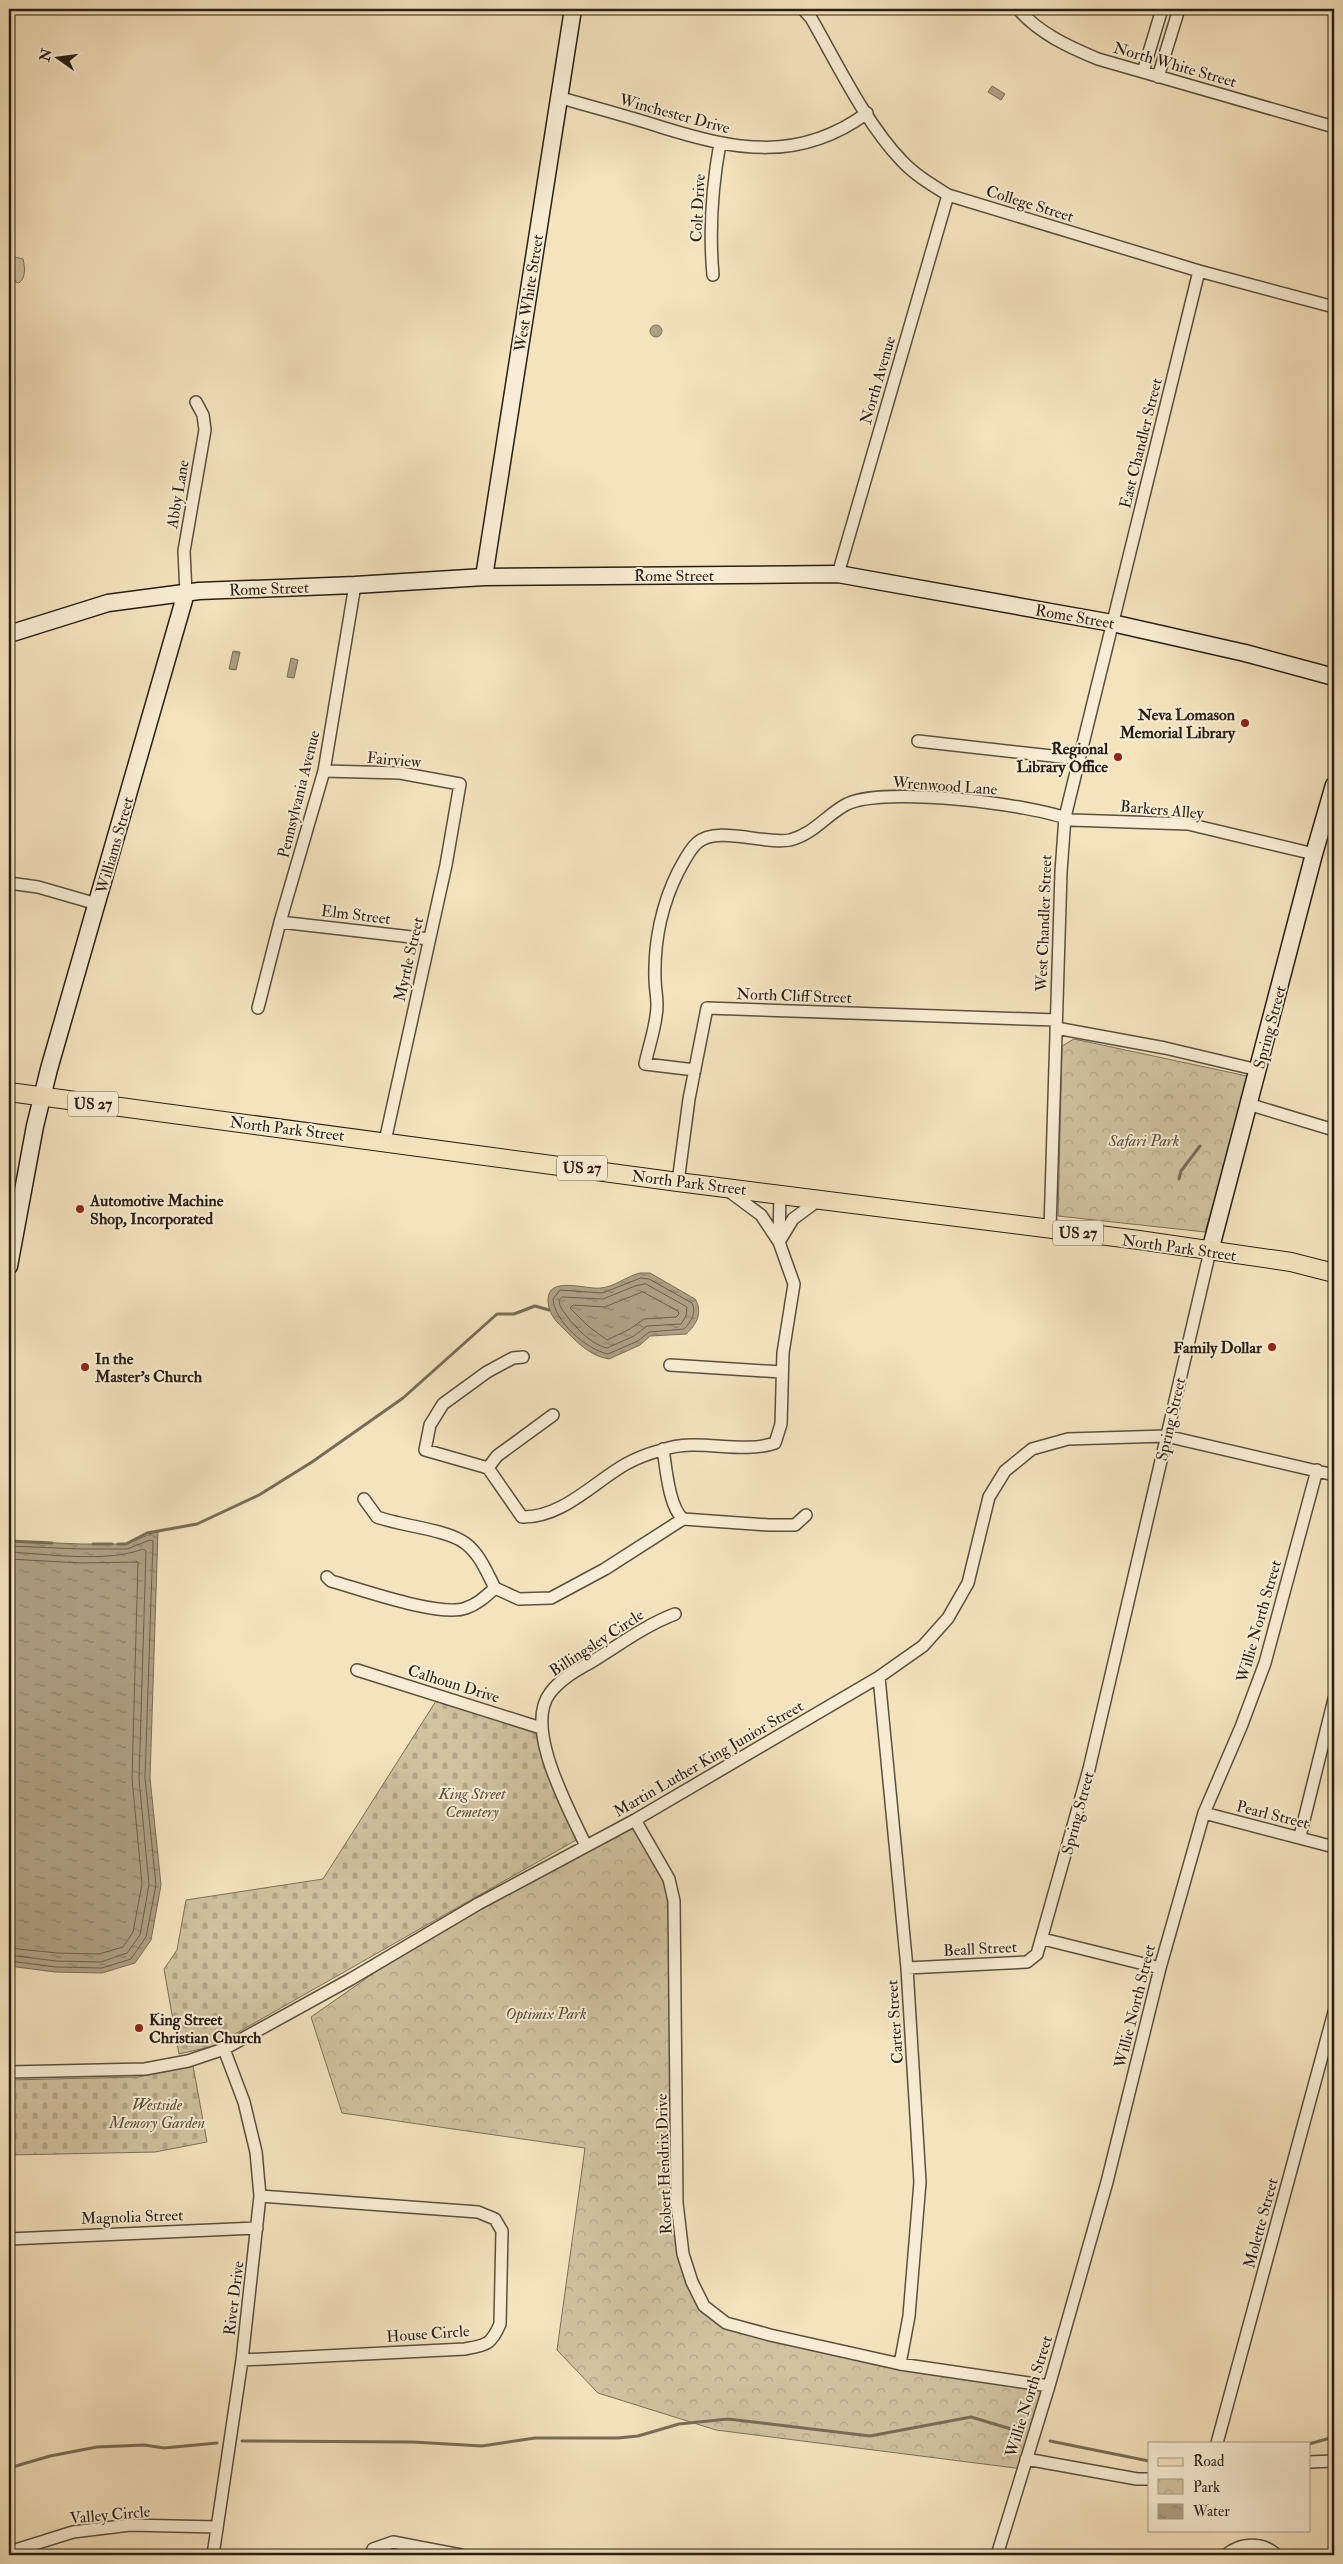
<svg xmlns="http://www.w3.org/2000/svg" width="1343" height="2564" viewBox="0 0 1343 2564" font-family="'IM FELL Double Pica',serif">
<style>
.green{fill:#d1c2a0;stroke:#7c705a}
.cemetery{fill:url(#cemetery-stones);stroke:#7c705a}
.park{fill:url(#park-crowns);stroke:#7c705a}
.water{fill:url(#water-ripples);stroke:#796c58}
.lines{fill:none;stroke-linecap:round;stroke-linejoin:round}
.shore{stroke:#6c5f4c;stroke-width:1}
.stream{stroke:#796c58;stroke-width:3}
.street-casing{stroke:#5b4f3f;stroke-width:14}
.secondary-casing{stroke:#281e15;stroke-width:19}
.primary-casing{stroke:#281e15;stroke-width:20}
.street{stroke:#f8edd4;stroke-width:11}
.secondary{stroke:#f8edd4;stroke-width:16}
.primary{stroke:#f4e3bd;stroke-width:18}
.poi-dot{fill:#8f2418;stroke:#f8edd4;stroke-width:2}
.labels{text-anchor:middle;stroke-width:4;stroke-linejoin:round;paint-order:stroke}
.shield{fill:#f8edd4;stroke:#665c4e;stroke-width:1}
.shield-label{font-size:15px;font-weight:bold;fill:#281e15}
.street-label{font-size:16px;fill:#281e15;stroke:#f8edd4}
.poi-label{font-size:16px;font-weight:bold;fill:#281e15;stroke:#f8edd4;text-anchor:end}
.park-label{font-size:16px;font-style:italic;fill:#5b4f3f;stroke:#f8edd4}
</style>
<defs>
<pattern id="cemetery-stones" width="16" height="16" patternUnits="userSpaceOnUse" patternTransform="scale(1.25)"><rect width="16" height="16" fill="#d1c2a0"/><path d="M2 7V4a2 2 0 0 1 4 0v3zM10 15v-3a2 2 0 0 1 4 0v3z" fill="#b3a689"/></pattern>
<pattern id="park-crowns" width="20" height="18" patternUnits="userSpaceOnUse" patternTransform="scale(1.25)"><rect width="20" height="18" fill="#d1c2a0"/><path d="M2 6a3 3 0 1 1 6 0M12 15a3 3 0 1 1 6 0" fill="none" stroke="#b3a689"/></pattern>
<pattern id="water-ripples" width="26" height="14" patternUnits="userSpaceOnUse" patternTransform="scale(1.25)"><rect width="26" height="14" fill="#afa084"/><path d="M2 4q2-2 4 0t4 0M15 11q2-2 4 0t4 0" fill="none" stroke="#8e826b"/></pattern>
</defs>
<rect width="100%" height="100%" fill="#f4e3bd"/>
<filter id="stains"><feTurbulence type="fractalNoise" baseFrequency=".004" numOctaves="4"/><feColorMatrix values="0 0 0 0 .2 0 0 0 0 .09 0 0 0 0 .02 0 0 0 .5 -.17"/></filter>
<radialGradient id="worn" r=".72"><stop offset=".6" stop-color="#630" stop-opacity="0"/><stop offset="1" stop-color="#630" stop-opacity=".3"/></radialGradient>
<path class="green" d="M15 257 23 259C25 268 26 277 19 283L11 280 12 264Z"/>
<path class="cemetery" d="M436 1701 536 1731 578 1839 214 2046 179 2054 164 1969 177 1950 186 1900 323 1879Z
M193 2066 207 2142 155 2152 9 2155V2080L138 2077Z"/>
<path class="park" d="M1074 1039 1247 1076 1249 1081 1205 1232 1058 1216 1062 1046Z
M635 1820 669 1879 683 2254 704 2306 726 2323 770 2335 1049 2386 1023 2469 716 2430 598 2393 557 2350 585 2148 342 2113 311 2017 444 1924Z"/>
<path class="water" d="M992 86 1005 94 1001 100 988 92Z
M650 331a6 6 0 1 1 12 0a6 6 0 1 1-12 0Z
M233 651 240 652 236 670 229 669Z
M291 658 298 660 294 678 287 677Z
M640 1273H650L695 1299C703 1311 697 1325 686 1334L650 1336 640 1345 609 1359C589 1356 576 1341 562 1327 554 1320 548 1311 548 1300 548 1275 586 1290 601 1288 614 1287 627 1276 640 1273Z
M158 1531 150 1778 161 1885 151 1940 135 1963 102 1973 55 1972 9 1966V1541L81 1544H126Z"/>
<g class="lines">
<path class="shore" d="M641 1278 649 1279 692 1303C697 1312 691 1322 684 1329L649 1332 638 1341 608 1354C587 1350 554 1321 553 1299L560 1290 602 1293Z
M646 1284 687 1307 686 1316 681 1324 647 1326 634 1336 607 1348C589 1344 569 1321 560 1306L559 1300 562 1297 603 1299 635 1286Z
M643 1292 678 1311 679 1314 676 1317 644 1319 630 1329 607 1340 588 1326 570 1308 573 1305 604 1307Z
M9 1546 81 1549H127L150 1540 153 1541 145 1778 156 1885 146 1937 131 1959 102 1968 56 1967 9 1961
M9 1552C49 1554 106 1563 143 1549L146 1551 139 1779 149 1885 140 1935 127 1953 101 1962 56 1961 9 1955
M9 1559 81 1563 138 1562 132 1779 142 1884 133 1932 123 1947 99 1954 57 1953 9 1948"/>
<path class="stream" d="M1179 1179 1181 1171 1200 1146
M9 1541 52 1543
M93 1544H112
M118 1544H126L147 1533 197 1524 259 1495 312 1462 403 1398 497 1314H514L535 1306 549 1310
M242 2441 413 2442 482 2446 535 2438H618L638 2436 679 2424 728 2419 870 2436 971 2417 1021 2432
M1050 2441 1149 2461
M1309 2444 1334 2437
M9 2468 50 2456 97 2447 144 2445 164 2448 217 2443"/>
<defs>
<path id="street" d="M803 9 811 18C837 63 866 124 902 161 915 175 932 185 948 195L1199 271 1334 307
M1018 9C1040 34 1069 47 1098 59L1334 127
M1143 72 1162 9
M1158 77 1179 9
M558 97C592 107 627 116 661 127 735 150 799 163 867 113
M713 275C709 231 712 187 720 143
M838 574 948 195
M186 593 184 551 205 430 203 415 196 402
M918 741 1079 759
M324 771 400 773 460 784 446 865 385 1141
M9 883 38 887 97 904
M280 922 429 939
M258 1008 280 922 324 771 355 585
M1056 1028 1165 1048 1258 1070
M695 1070 645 1064C649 1045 657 1024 657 1005 657 996 655 987 655 978 654 942 662 904 678 872 683 863 689 850 697 843 717 825 764 845 790 840 814 834 826 815 847 804 884 786 1032 804 1071 820L1188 824 1314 854
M1248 1104 1334 1130
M678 1182 689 1099 707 1008 1056 1020
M1050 1229 1061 872 1065 817 1199 271
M779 1240 780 1193
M779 1242 793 1219 820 1199
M523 1357 513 1358 487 1372 443 1404 430 1425 425 1450 488 1468 522 1517C562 1518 594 1482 626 1464 637 1458 650 1453 662 1450 699 1437 739 1455 775 1443L781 1424 783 1353 794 1284 779 1242 761 1215 726 1189
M670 1365 781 1372
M663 1449C666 1468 669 1507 683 1519L769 1525H795L806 1515
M488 1468 497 1456 553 1415
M364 1499 377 1517C401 1526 446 1529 465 1543 480 1554 487 1573 495 1588L519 1599 551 1598 605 1569 683 1519
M327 1577 331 1581C360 1589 441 1618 466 1608 478 1604 486 1596 495 1588
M357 1670 541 1728
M879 1677 907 1968 920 2182 909 2316 900 2364
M1204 1813 1334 1847
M635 1820 669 1879 674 1901 677 2203 683 2254 692 2282 704 2306 726 2323 770 2335 900 2364 1049 2386
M1300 1836 1334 1699
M586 1846C570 1811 523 1728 550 1693 562 1677 580 1669 596 1659 622 1643 646 1625 675 1614
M1043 1939 1160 1968
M907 1968 1027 1962 1037 1954 1089 1769 1210 1251
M9 2072 145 2069 188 2061 224 2049 351 1979 478 1904 635 1820 879 1677 923 1646 948 1618 968 1583 989 1497 1005 1471 1032 1449 1068 1439 1166 1436 1334 1475
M9 2239 257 2228
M242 2360 465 2349C486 2345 491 2345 500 2324L502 2231 495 2219 478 2212 260 2196
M1217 2443 1334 2012
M1026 2459 1137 2479H1149
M1309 2462 1334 2461
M9 2552 73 2532 130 2525 217 2527
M213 2555 242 2360 260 2196 256 2152 244 2102 224 2049
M371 2555 373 2549 393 2542 461 2555
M997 2555 1049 2386 1107 2182 1160 1968 1204 1813 1241 1727 1265 1663 1317 1470
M1226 2555C1241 2542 1263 2542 1277 2555"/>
<path id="secondary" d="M484 577 573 9
M9 634 108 603 199 591 355 585 484 577 838 574 1112 623 1245 653 1334 677
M1210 1251 1314 854 1334 785
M9 1266 35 1126 49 1069 186 593"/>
<path id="primary" d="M9 1092 678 1182 1139 1240 1291 1262 1334 1273"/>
</defs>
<use href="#street" class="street-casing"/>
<use href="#secondary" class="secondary-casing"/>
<use href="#primary" class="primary-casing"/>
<use href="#street" class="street"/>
<use href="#secondary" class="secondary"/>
<use href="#primary" class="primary"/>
</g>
<g class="poi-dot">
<circle cx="1245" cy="723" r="5"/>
<circle cx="1118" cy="757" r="5"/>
<circle cx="80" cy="1209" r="5"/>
<circle cx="1272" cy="1347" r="5"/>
<circle cx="85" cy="1367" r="5"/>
<circle cx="139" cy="2028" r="5"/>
</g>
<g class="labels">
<g class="shield">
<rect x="68" y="1091.5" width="50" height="25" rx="4"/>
<rect x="557" y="1155.5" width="50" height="25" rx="4"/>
<rect x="1053" y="1220.5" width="50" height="25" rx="4"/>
</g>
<g class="shield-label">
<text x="93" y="1109">US 27</text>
<text x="582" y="1173">US 27</text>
<text x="1078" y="1238">US 27</text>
</g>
<g class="street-label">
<text transform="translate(1175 64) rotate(16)" y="6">North White Street</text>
<text transform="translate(675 113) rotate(15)" y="6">Winchester Drive</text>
<text transform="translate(1030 203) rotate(17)" y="6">College Street</text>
<text transform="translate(697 208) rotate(-87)" y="6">Colt Drive</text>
<text transform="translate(528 293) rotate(-81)" y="6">West White Street</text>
<text transform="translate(877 380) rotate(-74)" y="6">North Avenue</text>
<text transform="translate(1140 443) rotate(-76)" y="6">East Chandler Street</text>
<text transform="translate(177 494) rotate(-80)" y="6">Abby Lane</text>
<text x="674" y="581">Rome Street</text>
<text transform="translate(269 588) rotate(-2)" y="6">Rome Street</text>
<text transform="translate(1075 616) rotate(10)" y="6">Rome Street</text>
<text transform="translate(394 759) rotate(5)" y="6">Fairview</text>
<text transform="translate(945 785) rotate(4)" y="6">Wrenwood Lane</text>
<text transform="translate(298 794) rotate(-76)" y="6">Pennsylvania Avenue</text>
<text transform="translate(1162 809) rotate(5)" y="6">Barkers Alley</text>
<text transform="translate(114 845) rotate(-74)" y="6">Williams Street</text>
<text transform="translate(356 914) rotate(7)" y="6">Elm Street</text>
<text transform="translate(1043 923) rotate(-88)" y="6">West Chandler Street</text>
<text transform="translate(408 959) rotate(-77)" y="6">Myrtle Street</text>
<text transform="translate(794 995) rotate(2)" y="6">North Cliff Street</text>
<text transform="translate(1269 1027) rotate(-75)" y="6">Spring Street</text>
<text transform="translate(287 1128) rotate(7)" y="6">North Park Street</text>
<text transform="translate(689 1182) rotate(7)" y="6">North Park Street</text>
<text transform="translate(1179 1247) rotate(8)" y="6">North Park Street</text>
<text transform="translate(1170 1419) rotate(-77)" y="6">Spring Street</text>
<text transform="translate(1258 1621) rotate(-74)" y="6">Willie North Street</text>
<text transform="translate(596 1642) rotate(-33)" y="6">Billingsley Circle</text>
<text transform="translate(454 1683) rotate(17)" y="6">Calhoun Drive</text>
<text transform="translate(708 1758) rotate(-30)" y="6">Martin Luther King Junior Street</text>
<text transform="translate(1077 1813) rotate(-75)" y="6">Spring Street</text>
<text transform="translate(1273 1814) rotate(14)" y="6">Pearl Street</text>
<text transform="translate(980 1948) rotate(-3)" y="6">Beall Street</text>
<text transform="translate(1134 2006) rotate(-76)" y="6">Willie North Street</text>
<text transform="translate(894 2022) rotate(-94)" y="6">Carter Street</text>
<text transform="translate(663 2164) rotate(-92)" y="6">Robert Hendrix Drive</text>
<text transform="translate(132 2216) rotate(-2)" y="6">Magnolia Street</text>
<text transform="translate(1260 2223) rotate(-75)" y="6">Molette Street</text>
<text transform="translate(233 2298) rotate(-83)" y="6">River Drive</text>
<text transform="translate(428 2333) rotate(-4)" y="6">House Circle</text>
<text transform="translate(1028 2396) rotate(-73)" y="6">Willie North Street</text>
<text transform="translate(110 2514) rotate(-5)" y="6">Valley Circle</text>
</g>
<g class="poi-label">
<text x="1235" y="720">Neva Lomason<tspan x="1235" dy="18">Memorial Library</tspan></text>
<text x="1108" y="754">Regional<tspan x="1108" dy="18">Library Office</tspan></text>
<text x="90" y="1206" text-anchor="start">Automotive Machine<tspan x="90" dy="18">Shop, Incorporated</tspan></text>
<text x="1262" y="1353">Family Dollar</text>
<text x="95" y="1364" text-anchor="start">In the<tspan x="95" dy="18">Master's Church</tspan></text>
<text x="149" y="2025" text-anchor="start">King Street<tspan x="149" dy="18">Christian Church</tspan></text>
</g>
<g class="park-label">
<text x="1144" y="1146">Safari Park</text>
<text x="472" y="1799">King Street<tspan x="472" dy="18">Cemetery</tspan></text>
<text x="546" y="2019">Optimix Park</text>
<text x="157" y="2110">Westside<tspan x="157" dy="18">Memory Garden</tspan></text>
</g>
</g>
<rect width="1343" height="2564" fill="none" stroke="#f4e3bd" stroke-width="30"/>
<rect x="10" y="10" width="1323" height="2544" fill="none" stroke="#281e15" stroke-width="2.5"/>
<rect x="15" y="15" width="1313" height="2534" fill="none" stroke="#281e15"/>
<rect x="1148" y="2442" width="162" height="90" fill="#f8edd4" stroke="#a59a88"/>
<rect x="1158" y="2458" width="25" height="8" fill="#f4e3bd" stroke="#a59a88"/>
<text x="1193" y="2466" font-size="15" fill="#281e15">Road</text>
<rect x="1158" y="2479" width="25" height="15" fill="url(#park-crowns)" stroke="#a59a88"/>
<text x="1193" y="2492" font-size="15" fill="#281e15">Park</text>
<rect x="1158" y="2504" width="25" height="15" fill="url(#water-ripples)" stroke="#a59a88"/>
<text x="1193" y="2516" font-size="15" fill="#281e15">Water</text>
<g transform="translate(58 58) rotate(284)" stroke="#f8edd4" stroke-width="4" paint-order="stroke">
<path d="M0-4L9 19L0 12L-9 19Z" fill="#281e15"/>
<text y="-8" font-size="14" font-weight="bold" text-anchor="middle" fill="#281e15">N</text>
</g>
<rect width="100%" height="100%" filter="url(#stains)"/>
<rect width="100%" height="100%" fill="url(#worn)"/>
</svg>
